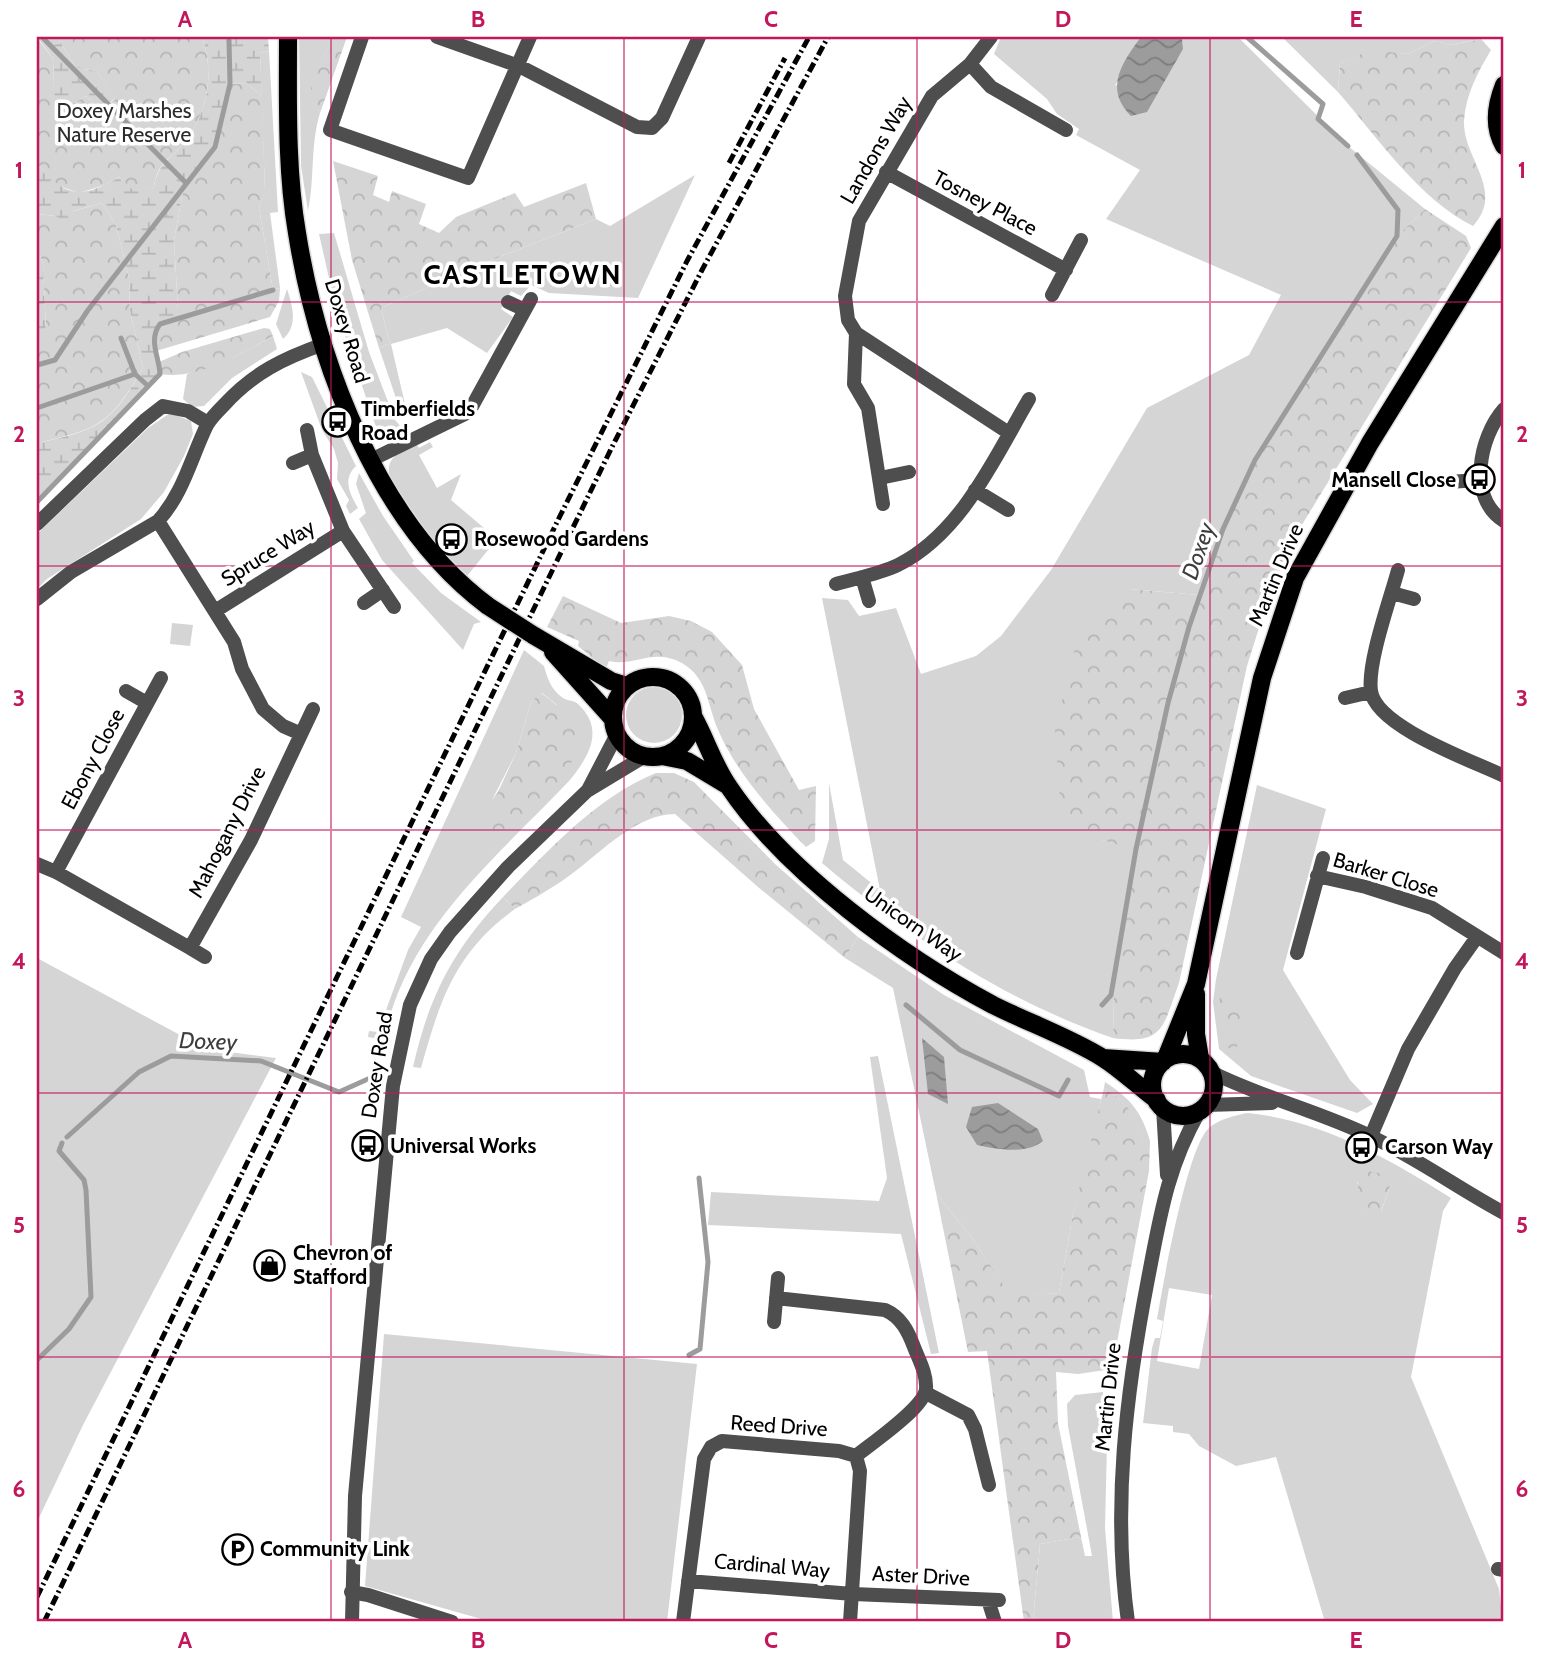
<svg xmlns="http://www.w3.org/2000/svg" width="1541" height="1659" viewBox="0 0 1541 1659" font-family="Cabin,sans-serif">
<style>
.green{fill:#d5d5d5;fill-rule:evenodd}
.forest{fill:url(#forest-crowns)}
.wetland{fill:url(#wetland-marsh)}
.water{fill:url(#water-waves)}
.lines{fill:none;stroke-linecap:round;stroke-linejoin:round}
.stream{stroke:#9c9c9c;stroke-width:5}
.primary-casing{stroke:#dbdbdb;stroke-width:21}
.minor{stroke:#4e4e4e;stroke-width:14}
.tertiary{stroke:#4e4e4e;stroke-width:14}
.primary{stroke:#000;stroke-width:18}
.rail{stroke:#000;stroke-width:5;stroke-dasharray:10 3.5 2 3.5;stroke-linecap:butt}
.primary-bridge-casing{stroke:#dbdbdb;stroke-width:21;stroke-linecap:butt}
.primary-bridge{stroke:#000;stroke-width:18}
.grid{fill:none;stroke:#c2185b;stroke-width:2;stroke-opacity:0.55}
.labels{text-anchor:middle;stroke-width:7;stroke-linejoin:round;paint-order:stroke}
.park-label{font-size:21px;fill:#2c2c2c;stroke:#fff}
.street-label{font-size:21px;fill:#000;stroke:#fff}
.poi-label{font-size:21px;font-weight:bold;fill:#000;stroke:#fff;text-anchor:start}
.water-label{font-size:23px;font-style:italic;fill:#3d3d3d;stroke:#fff}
.district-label{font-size:28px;font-weight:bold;letter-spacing:2px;fill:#000;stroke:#fff}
.neatline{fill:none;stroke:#c2185b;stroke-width:2.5}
.grid-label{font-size:23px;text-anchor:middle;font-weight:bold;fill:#c2185b}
</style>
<defs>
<pattern id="forest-crowns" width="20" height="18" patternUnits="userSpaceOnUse" patternTransform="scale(1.75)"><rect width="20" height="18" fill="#d5d5d5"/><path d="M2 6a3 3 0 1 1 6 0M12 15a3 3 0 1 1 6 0" fill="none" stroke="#b5b5b5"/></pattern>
<pattern id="wetland-marsh" width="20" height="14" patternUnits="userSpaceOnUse" patternTransform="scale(1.75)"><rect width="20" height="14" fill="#d5d5d5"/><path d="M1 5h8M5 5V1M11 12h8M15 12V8" fill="none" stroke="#b5b5b5"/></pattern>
<pattern id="water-waves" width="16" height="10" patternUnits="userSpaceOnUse" patternTransform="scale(1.75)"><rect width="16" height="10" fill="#9c9c9c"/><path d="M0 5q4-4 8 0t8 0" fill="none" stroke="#7d7d7d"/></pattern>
</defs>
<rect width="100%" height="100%" fill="#fff"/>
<path class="green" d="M299 37H332L309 96 320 113C310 146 315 178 308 211L301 166Z
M1001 37H1141L1115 86 1183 49 1182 37H1238L1348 146 1425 209 1397 236 1255 460 1223 529 1200 595 1129 589 1102 840 1136 849 1115 957 1113 1038C1003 1000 910 937 822 863L829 839V783L843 860 880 890 822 598 848 600 859 616 896 608 921 674 976 656 1001 636 1051 570 1147 408 1249 355 1281 295 1106 219 1140 170 1076 135 1079 129 1057 114 1047 99 994 54Z
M1282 37H1490L1450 45 1435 41 1408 54 1371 51 1340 63 1338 92Z
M269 51 278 212 270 213 280 288 273 290 259 208 265 191 260 53Z
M695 175 638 298 549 293 531 285 521 296 511 291 501 309 513 317 487 353 447 328 391 344 408 417 403 419 379 348 390 344 381 308 479 265 596 219 610 226Z
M334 233 369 352 395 420 403 429 385 434 376 427 336 309 319 234Z
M287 289C293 307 298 326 283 339L276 324Z
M273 336 277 349 232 378 204 406 192 407 183 399 187 374 236 356Z
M301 372 312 377 356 466C342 479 350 494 358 508L350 514 346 506 349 500 337 479 338 463 334 449 322 430Z
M170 413 191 421 193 434 184 456 164 492 141 519 47 579 37 589V534L148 428Z
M430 442 433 447 419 455 437 488 461 474 451 500 497 539 467 576C448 559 385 492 389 467 391 454 406 449 416 443L419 448Z
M359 473 383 516 414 561 412 563 441 593 481 622 474 624 463 650 382 560 359 519 366 513 356 484Z
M172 623 193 625 190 646 170 644Z
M524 650 544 666C547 678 552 691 563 698 568 701 574 700 578 704 606 730 588 758 569 781 496 858 405 931 384 1040L368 1037 369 1031 378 1032 408 950 421 927 401 917ZM542 693 557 705 492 800 516 753 531 702Z
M626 715a28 28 0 1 1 56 0a28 28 0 1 1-56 0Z
M1257 785 1326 809 1283 970 1350 1080 1373 1104 1357 1113 1251 1076 1219 1049 1213 1002 1216 979Z
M503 897 515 909C455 952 440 1000 421 1068L413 1067C429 996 453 950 503 897Z
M858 937 944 995 1084 1070 1090 1097 1101 1099 1093 1142 1073 1214 1059 1293 1011 1297 972 1238 936 1193 893 988 845 958Z
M37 958 206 1049 276 1058 83 1425 37 1522Z
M878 1056 939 1353 931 1354 901 1234 708 1225 711 1192 879 1201 887 1178 870 1057Z
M1105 1082C1130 1098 1142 1112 1150 1141L1144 1142C1138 1116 1126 1102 1104 1088Z
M1248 1113C1323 1121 1390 1159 1451 1198L1443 1211 1411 1377 1499 1589 1503 1622H1325L1276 1457 1236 1466 1199 1446 1189 1434 1173 1432V1426L1143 1423 1152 1348 1155 1338H1160L1163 1321 1157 1319C1163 1285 1187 1147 1209 1128 1219 1119 1236 1115 1248 1113ZM1357 1182 1390 1186 1381 1212 1361 1216 1362 1197ZM1169 1288 1212 1295 1199 1369 1157 1361Z
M384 1334 697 1364 667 1622H492L365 1586Z
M1103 1392V1400L1108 1402 1105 1528 1113 1622H1033L1040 1544 1081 1537 1085 1556H1092L1068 1426 1067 1404 1075 1395Z"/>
<path class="forest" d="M57 37H202C215 72 208 115 183 144 168 162 158 161 154 187L134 192 119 177 105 185 79 193 54 184 37 163V38L54 60 53 90 72 104 86 96 102 110 115 99 97 71 76 68Z
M332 37H347L320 113 308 96Z
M1481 39 1491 50C1478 72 1466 94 1464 120 1462 158 1506 190 1473 226 1421 201 1376 136 1338 92L1340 63 1371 50 1408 54 1435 41 1450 45Z
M246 83 262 96 265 192 259 208 273 290 280 288 279 301 270 317 156 351 154 332 178 310 174 240 184 186 215 147 230 84Z
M333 161 378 176 373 195 389 202 392 191 426 204 419 224 439 233 456 217 515 193 524 207 586 183 596 219 479 265 381 308 390 344 379 348 352 260Z
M102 203 116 225 129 278 130 311 143 368C110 424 100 429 37 443V338L46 331 43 264 37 246V214L56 216Z
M1425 209 1466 236 1471 248 1300 528 1269 596 1247 666 1179 983C1163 1027 1164 1045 1113 1038L1115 957 1136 850 1102 840 1061 817 1055 729 1076 643 1129 589 1200 595 1223 529 1255 460 1397 236Z
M264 328 270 329 273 336C239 354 200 380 160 374L159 362 182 352Z
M563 596 621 623 669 616 691 621 712 632 742 665 754 709 799 790 816 786 815 841 806 847C774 814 738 775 719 732 707 706 709 679 682 663 653 647 635 667 609 661L606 669 578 646 579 641 547 627Z
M541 693C555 703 577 720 577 739 579 777 522 815 495 836L485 831 484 822 516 753 531 702Z
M656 773H674L694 782 775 864 858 937 845 958 758 887 675 814C633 814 595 859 562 881 547 891 531 900 515 909L503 897C547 852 596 797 656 773Z
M1227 986C1246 1000 1247 1027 1237 1047L1231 1049 1224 1045 1219 1015 1220 990Z
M1104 1088C1127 1103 1138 1115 1144 1141H1150L1149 1171 1112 1369 1078 1374 1056 1372 1058 1423 1081 1537 1040 1544 1033 1622H1024L987 1351 968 1352 936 1193 972 1238 1011 1296 1059 1293 1073 1214Z
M1368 1171 1384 1174 1390 1186 1378 1220 1366 1223 1361 1216C1362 1200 1356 1187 1358 1172Z"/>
<path class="wetland" d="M37 37H57L76 68 97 71 115 98 102 110 86 96 72 104 58 103 53 90 54 60Z
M202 37H268L269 51 260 53 262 96 246 83 230 84 215 147 184 186 174 240 178 310 188 317C136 329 159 334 160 374L37 502V443C99 430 111 424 143 368L130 311 129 278 116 225 102 203 73 211 69 226 56 216 37 214V163C64 197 81 200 119 177L134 191 154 187C159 161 168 162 183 144 208 115 215 72 202 37Z
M37 246 43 264 46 332 37 338Z"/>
<path class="water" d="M1141 37H1182L1183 49 1147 112 1131 116C1104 89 1121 64 1141 37Z
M922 1038 944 1057 948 1104 928 1094Z
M998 1103 1038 1129 1043 1141C1026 1155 996 1149 977 1145L966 1127 972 1107Z"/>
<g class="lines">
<path class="stream" d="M42 37 186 183
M1247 37 1323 104 1318 119 1348 146
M121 338 135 374
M37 365 55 360 88 310 215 147 230 84 229 40
M37 408 135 374 147 385
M37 502 160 374C159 356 148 340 160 324L273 290
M906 1005 960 1050 1059 1096 1068 1080
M1102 1005 1111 995 1136 849 1168 703 1189 627 1223 529 1255 460 1397 236 1398 210 1357 155
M67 1137 139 1072 171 1056 261 1061 339 1092 368 1079
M689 1355 700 1349 708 1262 699 1178
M37 1360 69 1329 91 1297 86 1190 84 1180 59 1151 62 1143"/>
<defs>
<path id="primary" d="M288 37C288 101 286 169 297 233 318 364 378 524 488 606
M1504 85C1496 105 1493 127 1504 146
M533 635 611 681 627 686
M553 652 613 719
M613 717a40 40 0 1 1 80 0a40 40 0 1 1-80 0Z
M693 716C706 739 714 766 729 787 786 872 903 957 993 1005 1029 1023 1069 1037 1103 1058 1122 1070 1139 1087 1157 1100
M662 756 687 761 727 785
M1196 994V1034L1200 1058
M1152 1085a31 31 0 1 1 62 0a31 31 0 1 1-62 0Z
M1103 1058 1163 1062
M1166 1058 1196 984 1262 678 1295 578 1370 443 1504 226"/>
</defs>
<use href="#primary" class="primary-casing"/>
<path class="minor" d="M362 37 330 130 468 178 530 37
M437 37 519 66 637 127 652 128 662 118 699 37
M991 37 970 64 932 96 859 221 845 296 848 320 856 333 1009 433
M970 64 991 87 1066 130
M886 172 1066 270
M1052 295 1081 240
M508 302 525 310
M856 333 854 384 868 408 883 504
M1504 409C1479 437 1467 498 1504 521
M307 430 312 455 343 531
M371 460 469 412 531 299
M293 463 312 455
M880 478 909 472
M1448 482 1479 480
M975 490 1008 510
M158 521 234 642 242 669 263 709 283 726 299 733
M37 524 145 420 163 406 188 411 208 423
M1398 570C1390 600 1367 663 1371 691 1376 727 1473 761 1504 776
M862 577 869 601
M836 584C857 578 879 574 898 565 962 533 995 457 1029 399
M1392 593 1414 599
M37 599 71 572 158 521C183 494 191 458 207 425 211 418 218 411 224 405 253 373 284 358 324 344
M364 603 383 590
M215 611 343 531 394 607
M126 691 147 703
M1345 698 1371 692
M37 864 56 872 190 948 251 840 313 709
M56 872 161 678
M1317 876 1366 887 1432 908 1504 953
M190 948 205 957
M1297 953 1323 858
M1371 1136 1408 1049 1455 968 1477 937
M776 1298 885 1310C901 1317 908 1331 914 1347 919 1360 927 1374 926 1389 924 1408 872 1443 856 1456
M774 1322 778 1278
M926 1393 968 1415 975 1429 989 1485
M1498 1569 1504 1570
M688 1581 853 1594 999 1600
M351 1592 368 1595 452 1622
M988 1600 995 1622
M683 1622 704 1459 711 1447 722 1441 839 1451 856 1456 860 1471 850 1622"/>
<path class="tertiary" d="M588 790 617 734
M1211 1072C1263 1098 1318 1111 1370 1136 1417 1158 1459 1189 1504 1213
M1207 1105 1272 1103
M1163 1108 1167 1175
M352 1622 355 1496 393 1086 410 1005 431 959 450 932 508 867 587 791 645 756
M1128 1622C1112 1507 1126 1393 1148 1279 1160 1217 1167 1168 1199 1112"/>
<use href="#primary" class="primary"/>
<path class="rail" d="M729 163 785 58
M37 1597 560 516 687 261 809 37
M44 1622 611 449 702 270 828 37"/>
<defs>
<path id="primary-bridge" d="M488 606 533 635"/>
</defs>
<use href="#primary-bridge" class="primary-bridge-casing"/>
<use href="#primary-bridge" class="primary-bridge"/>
</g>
<path class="grid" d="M331 37V1622M624 37V1622M917 37V1622M1210 37V1622M37 302H1504M37 566H1504M37 830H1504M37 1093H1504M37 1357H1504"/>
<defs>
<symbol id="bus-ring" viewBox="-11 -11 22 22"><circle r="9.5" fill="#fff" stroke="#000" stroke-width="1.5"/><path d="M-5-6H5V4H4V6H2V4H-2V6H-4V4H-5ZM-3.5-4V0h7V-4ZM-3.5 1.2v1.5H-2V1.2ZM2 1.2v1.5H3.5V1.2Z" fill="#000"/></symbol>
<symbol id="shop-ring" viewBox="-11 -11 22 22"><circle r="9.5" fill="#fff" stroke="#000" stroke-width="1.5"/><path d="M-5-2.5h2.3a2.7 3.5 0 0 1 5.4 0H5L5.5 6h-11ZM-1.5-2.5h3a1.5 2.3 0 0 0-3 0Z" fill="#000"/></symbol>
<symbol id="parking-ring" viewBox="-11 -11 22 22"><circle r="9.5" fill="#fff" stroke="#000" stroke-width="1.5"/><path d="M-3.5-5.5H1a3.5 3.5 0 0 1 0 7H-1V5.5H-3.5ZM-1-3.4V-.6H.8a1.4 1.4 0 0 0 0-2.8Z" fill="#000"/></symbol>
</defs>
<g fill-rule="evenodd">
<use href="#bus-ring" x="320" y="404" width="35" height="35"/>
<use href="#bus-ring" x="1462" y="462" width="35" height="35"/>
<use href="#bus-ring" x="434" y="522" width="35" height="35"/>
<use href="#bus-ring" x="350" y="1128" width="35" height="35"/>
<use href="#bus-ring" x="1344" y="1130" width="35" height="35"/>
<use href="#shop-ring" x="252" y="1248" width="35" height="35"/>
<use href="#parking-ring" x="220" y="1532" width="35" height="35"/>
</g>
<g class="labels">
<g class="park-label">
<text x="124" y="118">Doxey Marshes<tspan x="124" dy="24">Nature Reserve</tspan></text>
</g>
<g class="street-label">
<text transform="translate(876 150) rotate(-60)" y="7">Landons Way</text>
<text transform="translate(985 203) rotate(28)" y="7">Tosney Place</text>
<text transform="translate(347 331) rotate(73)" y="7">Doxey Road</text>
<text transform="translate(268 553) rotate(-32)" y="7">Spruce Way</text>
<text transform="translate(1276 575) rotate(-67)" y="7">Martin Drive</text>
<text transform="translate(93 759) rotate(-62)" y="7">Ebony Close</text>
<text transform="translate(227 832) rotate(-63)" y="7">Mahogany Drive</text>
<text transform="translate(1386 875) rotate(17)" y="7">Barker Close</text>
<text transform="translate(913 924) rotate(35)" y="7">Unicorn Way</text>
<text transform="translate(377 1065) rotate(-81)" y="7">Doxey Road</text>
<text transform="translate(1108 1397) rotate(-84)" y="7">Martin Drive</text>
<text transform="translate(779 1426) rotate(4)" y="7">Reed Drive</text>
<text transform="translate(772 1566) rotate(5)" y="7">Cardinal Way</text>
<text transform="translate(921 1576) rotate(3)" y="7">Aster Drive</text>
</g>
<g class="poi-label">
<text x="361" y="416">Timberfields<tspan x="361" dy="24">Road</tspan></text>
<text x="1456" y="487" text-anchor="end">Mansell Close</text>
<text x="474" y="546">Rosewood Gardens</text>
<text x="390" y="1153">Universal Works</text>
<text x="1385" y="1154">Carson Way</text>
<text x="293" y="1260">Chevron of<tspan x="293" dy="24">Stafford</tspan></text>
<text x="260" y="1556">Community Link</text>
</g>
<g class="water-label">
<text transform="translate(1198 551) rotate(-71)" y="8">Doxey</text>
<text transform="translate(208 1041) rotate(2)" y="8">Doxey</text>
</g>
<g class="district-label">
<text x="523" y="284">CASTLETOWN</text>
</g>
</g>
<rect width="1541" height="1659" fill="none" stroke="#ffffff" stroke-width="77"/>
<rect x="38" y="38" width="1464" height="1582" class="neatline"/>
<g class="grid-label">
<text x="185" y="27">A</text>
<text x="478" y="27">B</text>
<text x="771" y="27">C</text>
<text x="1063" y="27">D</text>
<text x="1356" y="27">E</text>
<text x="19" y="178">1</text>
<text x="1522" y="178">1</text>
<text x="19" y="442">2</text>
<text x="1522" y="442">2</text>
<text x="19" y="706">3</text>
<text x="1522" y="706">3</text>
<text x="19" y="969">4</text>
<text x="1522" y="969">4</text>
<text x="19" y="1233">5</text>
<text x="1522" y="1233">5</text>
<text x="19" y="1497">6</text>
<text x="1522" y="1497">6</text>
<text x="185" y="1648">A</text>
<text x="478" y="1648">B</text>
<text x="771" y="1648">C</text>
<text x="1063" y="1648">D</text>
<text x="1356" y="1648">E</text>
</g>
</svg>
